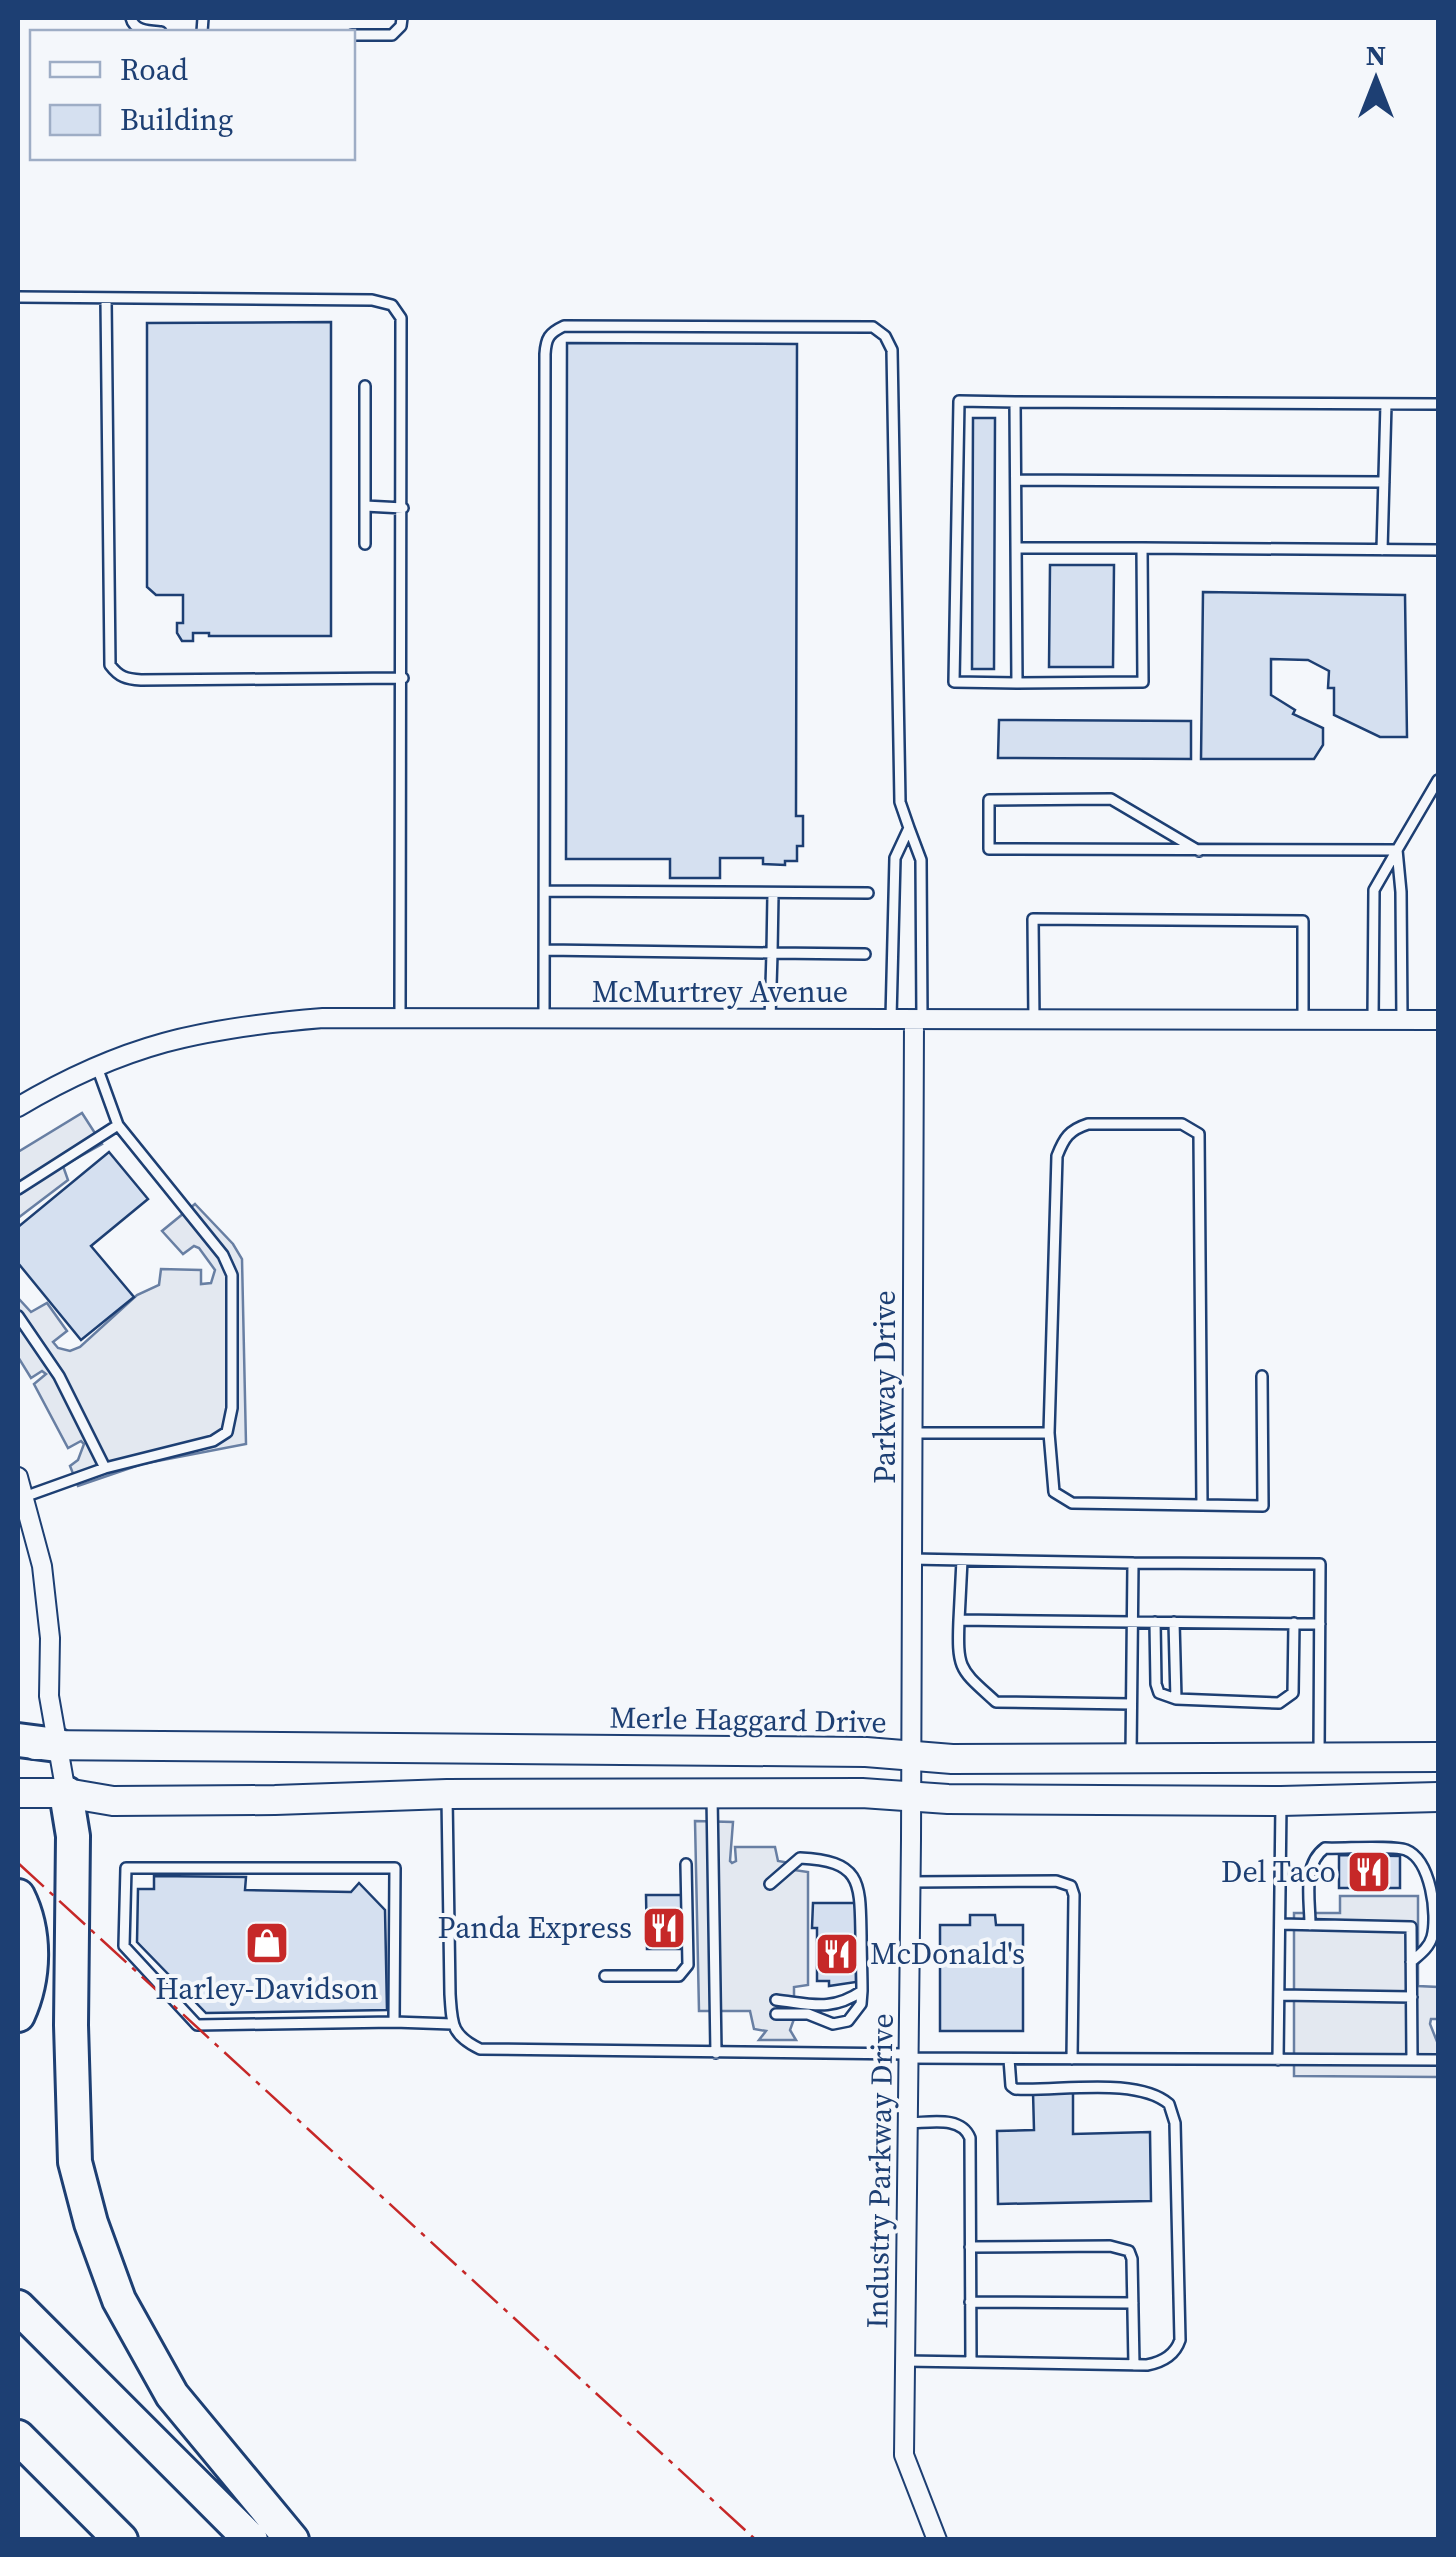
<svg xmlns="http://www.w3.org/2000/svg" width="1456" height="2557" viewBox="0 0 1456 2557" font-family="'Source Serif 4',serif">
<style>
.parking{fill:#e3e8f0;stroke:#687fa3;stroke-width:2.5}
.building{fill:#d5e0f0;stroke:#1d3f73;stroke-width:2.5}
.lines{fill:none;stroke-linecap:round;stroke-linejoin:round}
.service-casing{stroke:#1d3f73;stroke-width:14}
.minor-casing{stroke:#1d3f73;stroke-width:22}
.primary-casing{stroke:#1d3f73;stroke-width:32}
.motorway-casing{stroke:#1d3f73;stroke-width:38}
.service{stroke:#f4f7fb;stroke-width:9}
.minor{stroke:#f4f7fb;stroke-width:18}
.primary{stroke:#f4f7fb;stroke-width:28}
.motorway{stroke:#f4f7fb;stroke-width:32}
.power{stroke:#c62828;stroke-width:2.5;stroke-dasharray:35 8 5 8;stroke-linecap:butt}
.labels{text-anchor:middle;stroke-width:8;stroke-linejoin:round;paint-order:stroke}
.street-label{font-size:30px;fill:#1d3f73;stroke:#f4f7fb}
.poi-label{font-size:30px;fill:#1d3f73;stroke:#f4f7fb;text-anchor:end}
</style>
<rect width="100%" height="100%" fill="#f4f7fb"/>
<path class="parking" d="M82 1113 102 1144 63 1166 68 1180 18 1218V1152Z
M195 1204 233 1244 242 1259 246 1444 142 1464 78 1486 70 1466 78 1460 84 1444 81 1441 68 1448 34 1384 46 1374 42 1371 31 1378 18 1357V1298L31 1312 47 1303 67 1331 53 1342 58 1348 70 1351 80 1347 137 1295 159 1285 161 1269 201 1270V1284L211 1283 215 1270 199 1248 194 1246 183 1254 162 1231Z
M695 1821 733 1822 730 1861 732 1863 736 1861 735 1847H775L778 1861 796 1864 794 1870 808 1872V1985L794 1987V2019L790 2030 796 2040H759L766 2031 754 2029 750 2011H699Z
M1340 1896H1418V1986L1438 1987V2019H1431L1430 2024 1438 2044V2077L1294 2076V1913H1340Z"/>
<path class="building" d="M331 322V636H209V633H193V641H182L177 633V623H183V595H156L147 587V323Z
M567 343 797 344 796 816H803V846H797V861H785V865L763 864V858H720V878H670V859H566Z
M973 418H995L994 669H972Z
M1050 565H1114L1113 667H1049Z
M1203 592 1405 595 1407 737H1380L1334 715V688H1328L1329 671 1308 660 1271 659V695L1295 710 1293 714 1323 728V745L1314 759H1201Z
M999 720 1191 721V759L998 758Z
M109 1152 148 1199 91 1246 134 1297 81 1340 18 1263V1227Z
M1339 1855 1400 1856V1888H1339Z
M154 1876 246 1877 245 1890 351 1892 359 1883 385 1910 387 2010 206 2013 137 1942 138 1889H154Z
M646 1895H683L681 1949H647Z
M813 1903H856V1982L829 1986V1981H817V1928H812Z
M970 1915H995L996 1925H1023V2031H940V1925H970Z
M1033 2092H1073V2134L1150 2132 1151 2201 998 2204 997 2131 1034 2130Z"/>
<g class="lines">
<defs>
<path id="service" d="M131 18C134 31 149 31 161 32
M202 32 203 18
M352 35H392L401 26 402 18
M18 297 372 300 392 305 401 318 400 1018
M106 299 110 665C119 677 126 679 141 680L403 678
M365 386V506L403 508
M1015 402 959 401 954 682 1017 683
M1438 404 1015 402 1017 683 1143 682 1142 548 1438 550
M1016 480 1384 482
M365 506V544
M1016 548H1142
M1382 550 1386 404
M1199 851 1111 799 989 800V849L1397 850 1438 780
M545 891 868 893
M773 894 772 953 865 954
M545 950 772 953 770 1019
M544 1018 545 354C546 338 549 333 564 326L873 327 885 336 892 350 900 802 909 828
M891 1018 895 858 909 828 921 860 922 1020
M1373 1020 1374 890 1397 850 1401 892 1402 1020
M1034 1021 1033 919 1303 921V1019
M18 1189 118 1125
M18 1316 59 1376 105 1468
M912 1433H1049L1054 1492 1072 1503 1202 1505 1199 1134 1182 1124H1088C1069 1130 1064 1138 1057 1156L1049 1433
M24 1497 105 1468 213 1441 227 1432 232 1408V1275L223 1255 118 1125 97 1067
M1202 1505 1263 1506 1262 1376
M911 1559 1133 1563
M962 1560 959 1620 1320 1624
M959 1620C957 1671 960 1669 996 1702L1131 1704
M1155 1622 1156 1684 1159 1693 1176 1699 1279 1703 1293 1693 1294 1623
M1174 1622 1176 1699
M1131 1755 1133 1563 1320 1564 1319 1755
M712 1796 716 2053
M447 1797 450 1994C452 2024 451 2035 480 2049L908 2054
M911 1882 1056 1881 1071 1886 1074 1895 1072 2059
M770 1884 800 1858C862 1861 860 1882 861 1936 861 1954 862 1973 862 1991 831 2012 811 2004 776 2000
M1280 1924 1411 1927 1412 2060
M1310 1925C1310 1898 1302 1865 1325 1848 1342 1849 1392 1845 1406 1850 1431 1860 1438 1915 1432 1937 1429 1948 1419 1955 1411 1962
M605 1976H679L688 1965 686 1864
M1279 1995 1412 1997
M776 2014H808L833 2024 848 2021 861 2004 862 1991
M394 2022 197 2025 124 1946 126 1868H395L394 2022 452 2024
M908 2058 1438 2060
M1278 2060 1281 1803
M908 2123C929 2123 961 2115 970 2138L971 2362
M970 2247 1110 2246 1129 2251 1132 2259 1134 2365
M970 2302 1133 2303
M905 2361 1147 2365C1163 2362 1175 2355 1180 2340L1175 2123 1169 2104C1136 2076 1056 2092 1015 2089L1011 2086 1009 2059"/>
<path id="minor" d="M914 1020 911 1840 904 2455 937 2540
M18 1107C124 1044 201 1028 323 1018L1438 1020
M18 1477 42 1566 50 1638 49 1696 66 1793"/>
<path id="primary" d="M35 1745 866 1752 952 1759 1438 1757
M18 1793H66L113 1801 275 1800 447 1794 862 1793 948 1799 1281 1801 1438 1797"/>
<path id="motorway" d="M18 1740 57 1745
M66 1793 73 1836 71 2025 75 2162 91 2223 119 2300 172 2395 292 2540
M18 1896C36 1932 35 1978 18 2015
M18 2307 251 2540
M18 2437 121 2540"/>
</defs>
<use href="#service" class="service-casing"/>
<use href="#minor" class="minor-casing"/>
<use href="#primary" class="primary-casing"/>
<use href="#motorway" class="motorway-casing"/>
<use href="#service" class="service"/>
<use href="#minor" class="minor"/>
<use href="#primary" class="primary"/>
<use href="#motorway" class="motorway"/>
<path class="power" d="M18 1863 756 2540"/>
</g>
<defs>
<symbol id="restaurant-square" viewBox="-11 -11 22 22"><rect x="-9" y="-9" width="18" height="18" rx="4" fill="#c62828" stroke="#f4f7fb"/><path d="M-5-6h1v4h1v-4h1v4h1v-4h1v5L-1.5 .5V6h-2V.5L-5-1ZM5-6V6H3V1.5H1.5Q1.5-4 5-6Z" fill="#fff"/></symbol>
<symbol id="shop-square" viewBox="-11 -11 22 22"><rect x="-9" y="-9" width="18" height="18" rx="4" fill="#c62828" stroke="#f4f7fb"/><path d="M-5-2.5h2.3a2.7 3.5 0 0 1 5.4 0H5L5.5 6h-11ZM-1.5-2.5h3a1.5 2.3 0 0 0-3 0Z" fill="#fff"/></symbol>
</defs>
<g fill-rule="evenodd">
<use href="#restaurant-square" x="1344" y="1847" width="50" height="50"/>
<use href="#restaurant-square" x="639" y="1903" width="50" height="50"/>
<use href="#shop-square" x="242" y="1918" width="50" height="50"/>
<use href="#restaurant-square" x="812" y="1929" width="50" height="50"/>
</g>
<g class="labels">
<g class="street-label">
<text x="720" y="1002">McMurtrey Avenue</text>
<text transform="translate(885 1387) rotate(-90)" y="10">Parkway Drive</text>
<text transform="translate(748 1720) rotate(1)" y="10">Merle Haggard Drive</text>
<text transform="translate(880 2171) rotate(-89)" y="10">Industry Parkway Drive</text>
</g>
<g class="poi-label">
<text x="1336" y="1882">Del Taco</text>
<text x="632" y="1938">Panda Express</text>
<text x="870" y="1964" text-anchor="start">McDonald's</text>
<text x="267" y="1999" text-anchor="middle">Harley-Davidson</text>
</g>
</g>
<rect width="1456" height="2557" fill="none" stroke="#1d3f73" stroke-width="40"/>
<rect x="30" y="30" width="325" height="130" fill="#f4f7fb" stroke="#9eadc5" stroke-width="2.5"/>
<rect x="50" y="62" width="50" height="15" fill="#f4f7fb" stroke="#9eadc5" stroke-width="2.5"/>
<text x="120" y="80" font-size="30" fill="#1d3f73">Road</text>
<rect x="50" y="105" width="50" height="30" fill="#d5e0f0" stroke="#9eadc5" stroke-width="2.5"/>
<text x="120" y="130" font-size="30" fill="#1d3f73">Building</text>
<g transform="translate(1376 80)" stroke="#f4f7fb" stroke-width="8" paint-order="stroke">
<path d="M0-8L18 38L0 25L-18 38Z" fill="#1d3f73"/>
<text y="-15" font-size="28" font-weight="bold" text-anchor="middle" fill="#1d3f73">N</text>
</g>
</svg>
